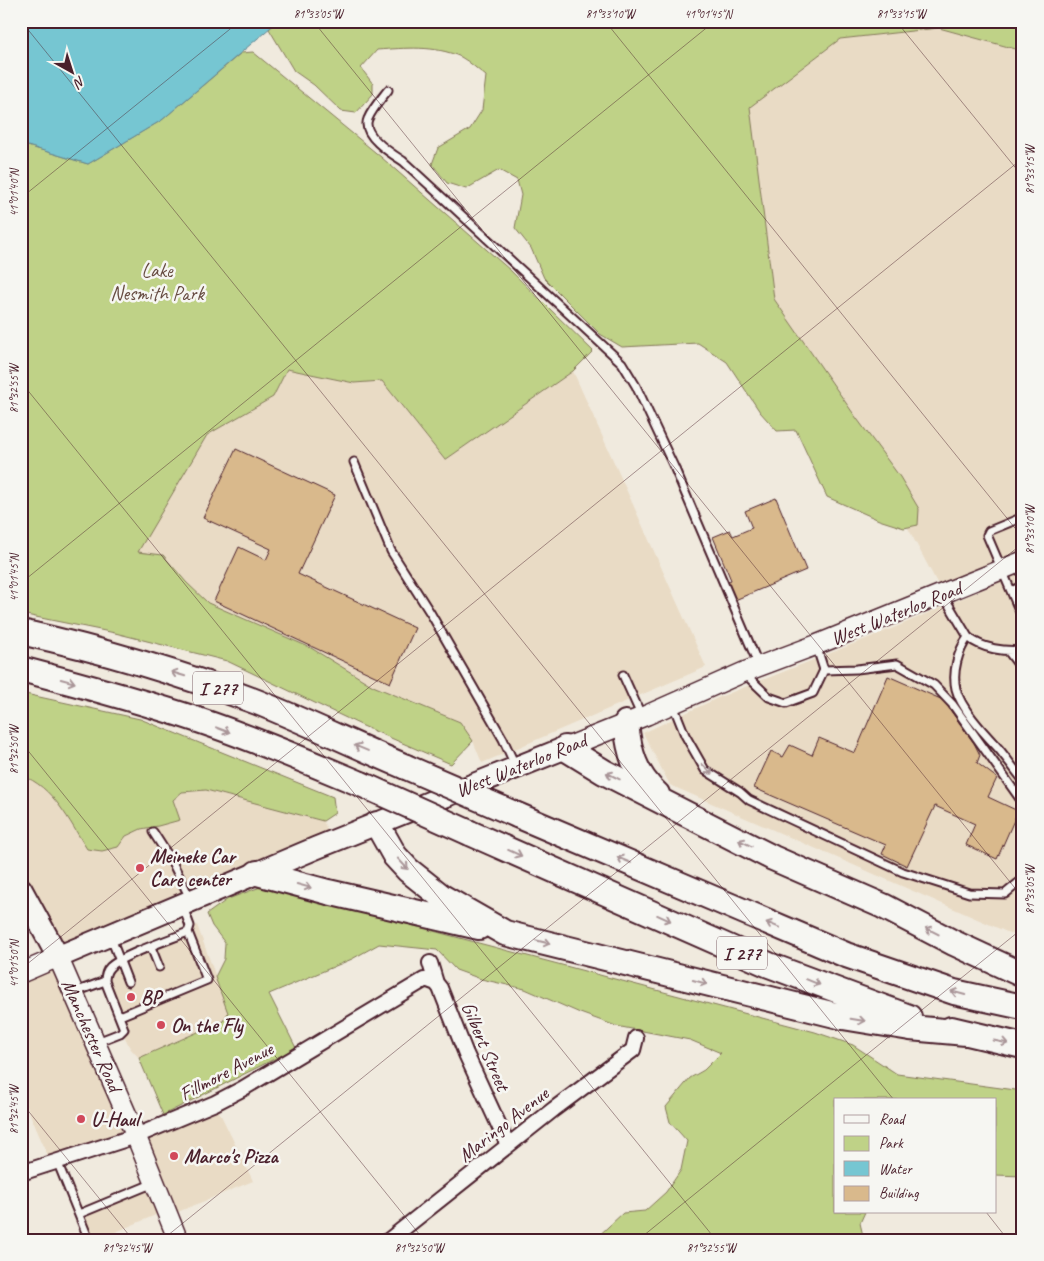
<svg xmlns="http://www.w3.org/2000/svg" width="1044" height="1261" viewBox="0 0 1044 1261" font-family="Caveat,sans-serif">
<style>
.built{fill:#e9dbc5}
.green{fill:#bfd287;stroke:#847859}
.water{fill:#76c6d2;stroke:#64838f}
.building{fill:#d9b98c;stroke:#4a1f2b}
.lines{fill:none;stroke-linecap:round;stroke-linejoin:round}
.lane-casing{stroke:#4a1f2b;stroke-width:11}
.street-casing{stroke:#4a1f2b;stroke-width:18}
.secondary-casing{stroke:#4a1f2b;stroke-width:22}
.primary-casing{stroke:#4a1f2b;stroke-width:25}
.highway-casing{stroke:#4a1f2b;stroke-width:28}
.lane{stroke:#f6f6f2;stroke-width:7}
.street{stroke:#f6f6f2;stroke-width:14}
.secondary{stroke:#f6f6f2;stroke-width:19}
.primary{stroke:#f6f6f2;stroke-width:21}
.highway{stroke:#f6f6f2;stroke-width:24}
.highway-bridge-casing{stroke:#4a1f2b;stroke-width:28;stroke-linecap:butt}
.highway-bridge{stroke:#f6f6f2;stroke-width:24}
.oneway{stroke:#a99598}
.ticks{fill:none;stroke:#4a1f2b;stroke-width:1;stroke-opacity:0.45}
.poi-dot{fill:#d1495b;stroke:#f6f6f2;stroke-width:2}
.labels{text-anchor:middle;stroke-width:5;stroke-linejoin:round;paint-order:stroke}
.shield{fill:#f6f6f2;stroke:#7e6067;stroke-width:1}
.shield-label{font-size:19px;font-weight:bold;fill:#4a1f2b}
.park-label{font-size:20px;fill:#674c42;stroke:#f6f6f2}
.street-label{font-size:20px;fill:#4a1f2b;stroke:#f6f6f2}
.poi-label{font-size:20px;font-weight:bold;fill:#4a1f2b;stroke:#f6f6f2;text-anchor:start}
.neatline{fill:none;stroke:#4a1f2b;stroke-width:2}
.ticks-label{font-size:12px;text-anchor:middle;fill:#4a1f2b}
</style>
<rect width="100%" height="100%" fill="#f0eade"/>
<filter id="ink" filterUnits="userSpaceOnUse"><feTurbulence type="fractalNoise" baseFrequency=".02" numOctaves="2"/><feDisplacementMap in="SourceGraphic" scale="10" xChannelSelector="R" yChannelSelector="G"/><feConvolveMatrix kernelMatrix="1 2 1 2 8 2 1 2 1" color-interpolation-filters="sRGB"/></filter>
<g filter="url(#ink)">
<path class="built" d="M939 28 1023 51V561L943 594 832 385 774 299 750 107 840 39Z
M287 369 354 383 382 381 445 460 573 371 706 667 482 763 473 741 460 722 373 686 311 648 208 603 186 582 137 552 207 435 273 397Z
M1023 572V939L670 785 643 733 720 697 896 627Z
M21 775 34 780 57 800 87 849 102 851 118 847 126 836 141 829 158 826 179 820 173 800 182 792 206 790 323 821 333 841 58 957 136 1136 215 1103 253 1181 168 1216 165 1211 97 1240H89L79 1214 154 1183 136 1136 51 1163 21 1093V973L58 957 21 889Z
M197 925 229 1013 223 1021 139 1058 130 1048 116 1019 101 970 106 963Z"/>
<path class="green" d="M278 21H553L560 25 568 21H1023V51L939 28 840 39 750 107 774 299 855 416 900 477 919 509 918 525 904 528 879 520 827 497 796 430 777 431 760 412 727 362 698 343 622 347 600 334 544 278 531 248 515 228 521 195 517 180 499 170 466 189 447 183 432 164 438 148 470 129 482 110 486 76C478 70 470 62 461 57 435 45 405 48 377 50L361 68 373 84V94L356 113 341 111 314 85 294 71 269 29Z
M253 52 381 157 511 271 593 351 573 371 445 460 382 381 354 383 287 369 273 397 207 435 138 552 163 555 186 582 208 603 311 648 373 686 460 722 473 741 451 764 363 726 227 661 115 633 21 614V144L88 164 162 120 241 53Z
M21 693 140 719 333 797 335 813 323 821 206 790 182 792 173 800 180 820 158 826 141 829 126 836 118 847 102 851 87 849C69 821 54 787 21 775Z
M263 886 815 1032 853 1045 897 1074 1023 1091V1176L995 1175V1100H835V1212H865L860 1223 864 1240H594L623 1213 645 1211 666 1192 681 1170 687 1141 670 1122 666 1107 690 1078 704 1070 721 1053 690 1040 616 1026 580 1013 525 989 481 979 456 970 437 950 379 944 352 959 269 994 296 1048 163 1115 139 1058 223 1021 228 1013 215 977 224 959 225 943 212 926 207 914 228 899Z"/>
<path class="water" d="M21 21H278L162 120 88 164 21 144Z"/>
<path class="building" d="M236 449 335 495 298 574 415 628 390 683 214 601 239 547 266 560 271 549 203 518Z
M776 498 806 570 735 600 727 582 731 580 713 537 730 530 733 536 752 528 745 511Z
M888 676 943 700 974 743 980 755 977 763 997 778 988 797 1018 811 997 859 966 845 975 824 935 806 907 866 882 854 886 845 754 788 771 751 783 757 790 745 812 755 819 738 855 753Z"/>
<g class="lines">
<defs>
<path id="lane" d="M388 90C381 99 372 109 368 119 361 135 392 154 403 161L622 363 636 386 675 469 759 666
M354 462 391 551 431 614 503 739 515 765
M1023 517 989 531 987 535 1023 619
M1011 591 1023 586
M943 595 968 637C982 649 1005 652 1023 650
M968 637C958 651 952 672 956 689 961 709 985 734 999 749 1007 759 1015 770 1023 780
M1008 651 1023 671
M824 670 857 669 897 664 934 685 953 705 1023 803
M745 674 769 697 786 703 813 693 824 670 816 645
M623 675 642 717
M673 705 685 735 705 770 740 792 749 800 903 872 969 893 1005 894 1023 879
M153 832 171 860 190 898
M111 938 128 982
M151 947 159 967
M75 992 105 981
M120 1016 207 980 188 932
M97 1042 120 1033 124 1029 105 981C105 975 106 971 110 967 122 955 171 939 188 932L190 926 183 907
M57 1161 89 1240
M79 1214 154 1183"/>
<path id="street" d="M430 963 436 983 440 988 466 1054 508 1145
M21 1173 136 1136 215 1103 242 1089 424 980H428L436 983
M389 1240 554 1109 633 1050 636 1038"/>
<path id="secondary" d="M565 748 647 715 744 672 816 645 1023 561
M21 973 58 957 136 1136 178 1240"/>
<path id="primary" d="M21 889 58 957 316 848 565 748"/>
<path id="highway" d="M21 632C102 650 180 673 257 702 307 722 356 746 406 767
M21 669C82 685 142 701 201 721 255 739 308 762 361 784
M626 723C629 752 635 775 657 794
M565 748 604 772 773 858 883 906 954 943 1023 975
M517 815 846 955 954 992 1023 1007
M377 824 395 856 408 870 442 897 505 933 843 1017 910 1028 966 1033
M470 833 769 965 909 1017
M257 873 328 892 479 927
M951 1029 1023 1046"/>
</defs>
<use href="#lane" class="lane-casing"/>
<use href="#street" class="street-casing"/>
<use href="#secondary" class="secondary-casing"/>
<use href="#primary" class="primary-casing"/>
<use href="#highway" class="highway-casing"/>
<use href="#lane" class="lane"/>
<use href="#street" class="street"/>
<use href="#secondary" class="secondary"/>
<use href="#primary" class="primary"/>
<use href="#highway" class="highway"/>
<defs>
<path id="highway-bridge" d="M406 767 517 815
M361 784 470 833"/>
</defs>
<use href="#highway-bridge" class="highway-bridge-casing"/>
<use href="#highway-bridge" class="highway-bridge"/>
</g>
<defs><path id="oneway-shaft" d="M-6 0H5M1.5-3L5.5 0L1.5 3" fill="none" stroke-width="1.6" stroke-linecap="round" stroke-linejoin="round" transform="scale(1.25)"/></defs>
<g class="oneway">
<use href="#oneway-shaft" transform="translate(178 674) rotate(-163)"/>
<use href="#oneway-shaft" transform="translate(68 681) rotate(15)"/>
<use href="#oneway-shaft" transform="translate(223 730) rotate(21)"/>
<use href="#oneway-shaft" transform="translate(361 748) rotate(-157)"/>
<use href="#oneway-shaft" transform="translate(707 769) rotate(45)"/>
<use href="#oneway-shaft" transform="translate(613 776) rotate(-154)"/>
<use href="#oneway-shaft" transform="translate(745 843) rotate(-153)"/>
<use href="#oneway-shaft" transform="translate(515 853) rotate(24)"/>
<use href="#oneway-shaft" transform="translate(624 860) rotate(-157)"/>
<use href="#oneway-shaft" transform="translate(403 864) rotate(47)"/>
<use href="#oneway-shaft" transform="translate(304 886) rotate(15)"/>
<use href="#oneway-shaft" transform="translate(664 918) rotate(24)"/>
<use href="#oneway-shaft" transform="translate(773 925) rotate(-158)"/>
<use href="#oneway-shaft" transform="translate(932 931) rotate(-153)"/>
<use href="#oneway-shaft" transform="translate(543 942) rotate(14)"/>
<use href="#oneway-shaft" transform="translate(700 982) rotate(15)"/>
<use href="#oneway-shaft" transform="translate(813 982) rotate(22)"/>
<use href="#oneway-shaft" transform="translate(958 993) rotate(-165)"/>
<use href="#oneway-shaft" transform="translate(858 1020) rotate(9)"/>
<use href="#oneway-shaft" transform="translate(1001 1042) rotate(11)"/>
</g>
</g>
<path class="ticks" d="M21 21 894 1100M313 21 1023 898M605 21 1023 538M896 21 1023 177M21 198 240 21M21 382 716 1240M21 583 715 21M21 742 424 1240M21 969 1023 158M21 1102 133 1240M986 1212 1008 1240M162 1240 1023 543M638 1240 1023 928"/>
<g class="poi-dot">
<circle cx="140" cy="868" r="5"/>
<circle cx="131" cy="997" r="5"/>
<circle cx="161" cy="1025" r="5"/>
<circle cx="81" cy="1119" r="5"/>
<circle cx="174" cy="1156" r="5"/>
</g>
<g class="labels">
<g class="shield">
<rect x="193" y="671.5" width="50" height="33" rx="4"/>
<rect x="717" y="936.5" width="50" height="33" rx="4"/>
</g>
<g class="shield-label">
<text x="218" y="695">I 277</text>
<text x="742" y="960">I 277</text>
</g>
<g class="park-label">
<text x="157" y="277">Lake<tspan x="157" dy="23">Nesmith Park</tspan></text>
</g>
<g class="street-label">
<text transform="translate(896 613) rotate(-22)" y="7">West Waterloo Road</text>
<text transform="translate(521 765) rotate(-22)" y="7">West Waterloo Road</text>
<text transform="translate(92 1035) rotate(66)" y="7">Manchester Road</text>
<text transform="translate(486 1046) rotate(67)" y="7">Gilbert Street</text>
<text transform="translate(226 1071) rotate(-28)" y="7">Fillmore Avenue</text>
<text transform="translate(503 1124) rotate(-38)" y="7">Maringo Avenue</text>
</g>
<g class="poi-label">
<text x="150" y="863">Meineke Car<tspan x="150" dy="23">Care center</tspan></text>
<text x="141" y="1004">BP</text>
<text x="171" y="1032">On the Fly</text>
<text x="91" y="1126">U-Haul</text>
<text x="184" y="1163">Marco's Pizza</text>
</g>
</g>
<rect width="1044" height="1261" fill="none" stroke="#f6f6f2" stroke-width="55"/>
<rect x="834" y="1098" width="162" height="115" fill="#f6f6f2" stroke="#b1a0a2"/>
<rect x="844" y="1115" width="25" height="8" fill="#f6f6f2" stroke="#b1a0a2"/>
<text x="879" y="1124" font-size="15" fill="#4a1f2b">Road</text>
<rect x="844" y="1136" width="25" height="15" fill="#bfd287" stroke="#b1a0a2"/>
<text x="879" y="1148" font-size="15" fill="#4a1f2b">Park</text>
<rect x="844" y="1161" width="25" height="15" fill="#76c6d2" stroke="#b1a0a2"/>
<text x="879" y="1174" font-size="15" fill="#4a1f2b">Water</text>
<rect x="844" y="1186" width="25" height="15" fill="#d9b98c" stroke="#b1a0a2"/>
<text x="879" y="1198" font-size="15" fill="#4a1f2b">Building</text>
<g transform="translate(72 72) rotate(141)" stroke="#f6f6f2" stroke-width="4" paint-order="stroke">
<path d="M0-4L9 19L0 12L-9 19Z" fill="#4a1f2b"/>
<text y="-8" font-size="14" font-weight="bold" text-anchor="middle" fill="#4a1f2b">N</text>
</g>
<rect x="28" y="28" width="988" height="1206" class="neatline"/>
<g class="ticks-label">
<text x="318" y="18">81°33'05"W</text>
<text x="610" y="18">81°33'10"W</text>
<text x="708" y="18">41°01'45"N</text>
<text x="901" y="18">81°33'15"W</text>
<text transform="translate(1030 170) rotate(-90)" y="4">81°33'15"W</text>
<text transform="translate(14 193) rotate(-90)" y="4">41°01'40"N</text>
<text transform="translate(14 389) rotate(-90)" y="4">81°32'55"W</text>
<text transform="translate(1030 530) rotate(-90)" y="4">81°33'10"W</text>
<text transform="translate(14 578) rotate(-90)" y="4">41°01'45"N</text>
<text transform="translate(14 750) rotate(-90)" y="4">81°32'50"W</text>
<text transform="translate(1030 890) rotate(-90)" y="4">81°33'05"W</text>
<text transform="translate(14 964) rotate(-90)" y="4">41°01'50"N</text>
<text transform="translate(14 1110) rotate(-90)" y="4">81°32'45"W</text>
<text x="127" y="1252">81°32'45"W</text>
<text x="419" y="1252">81°32'50"W</text>
<text x="711" y="1252">81°32'55"W</text>
</g>
</svg>
